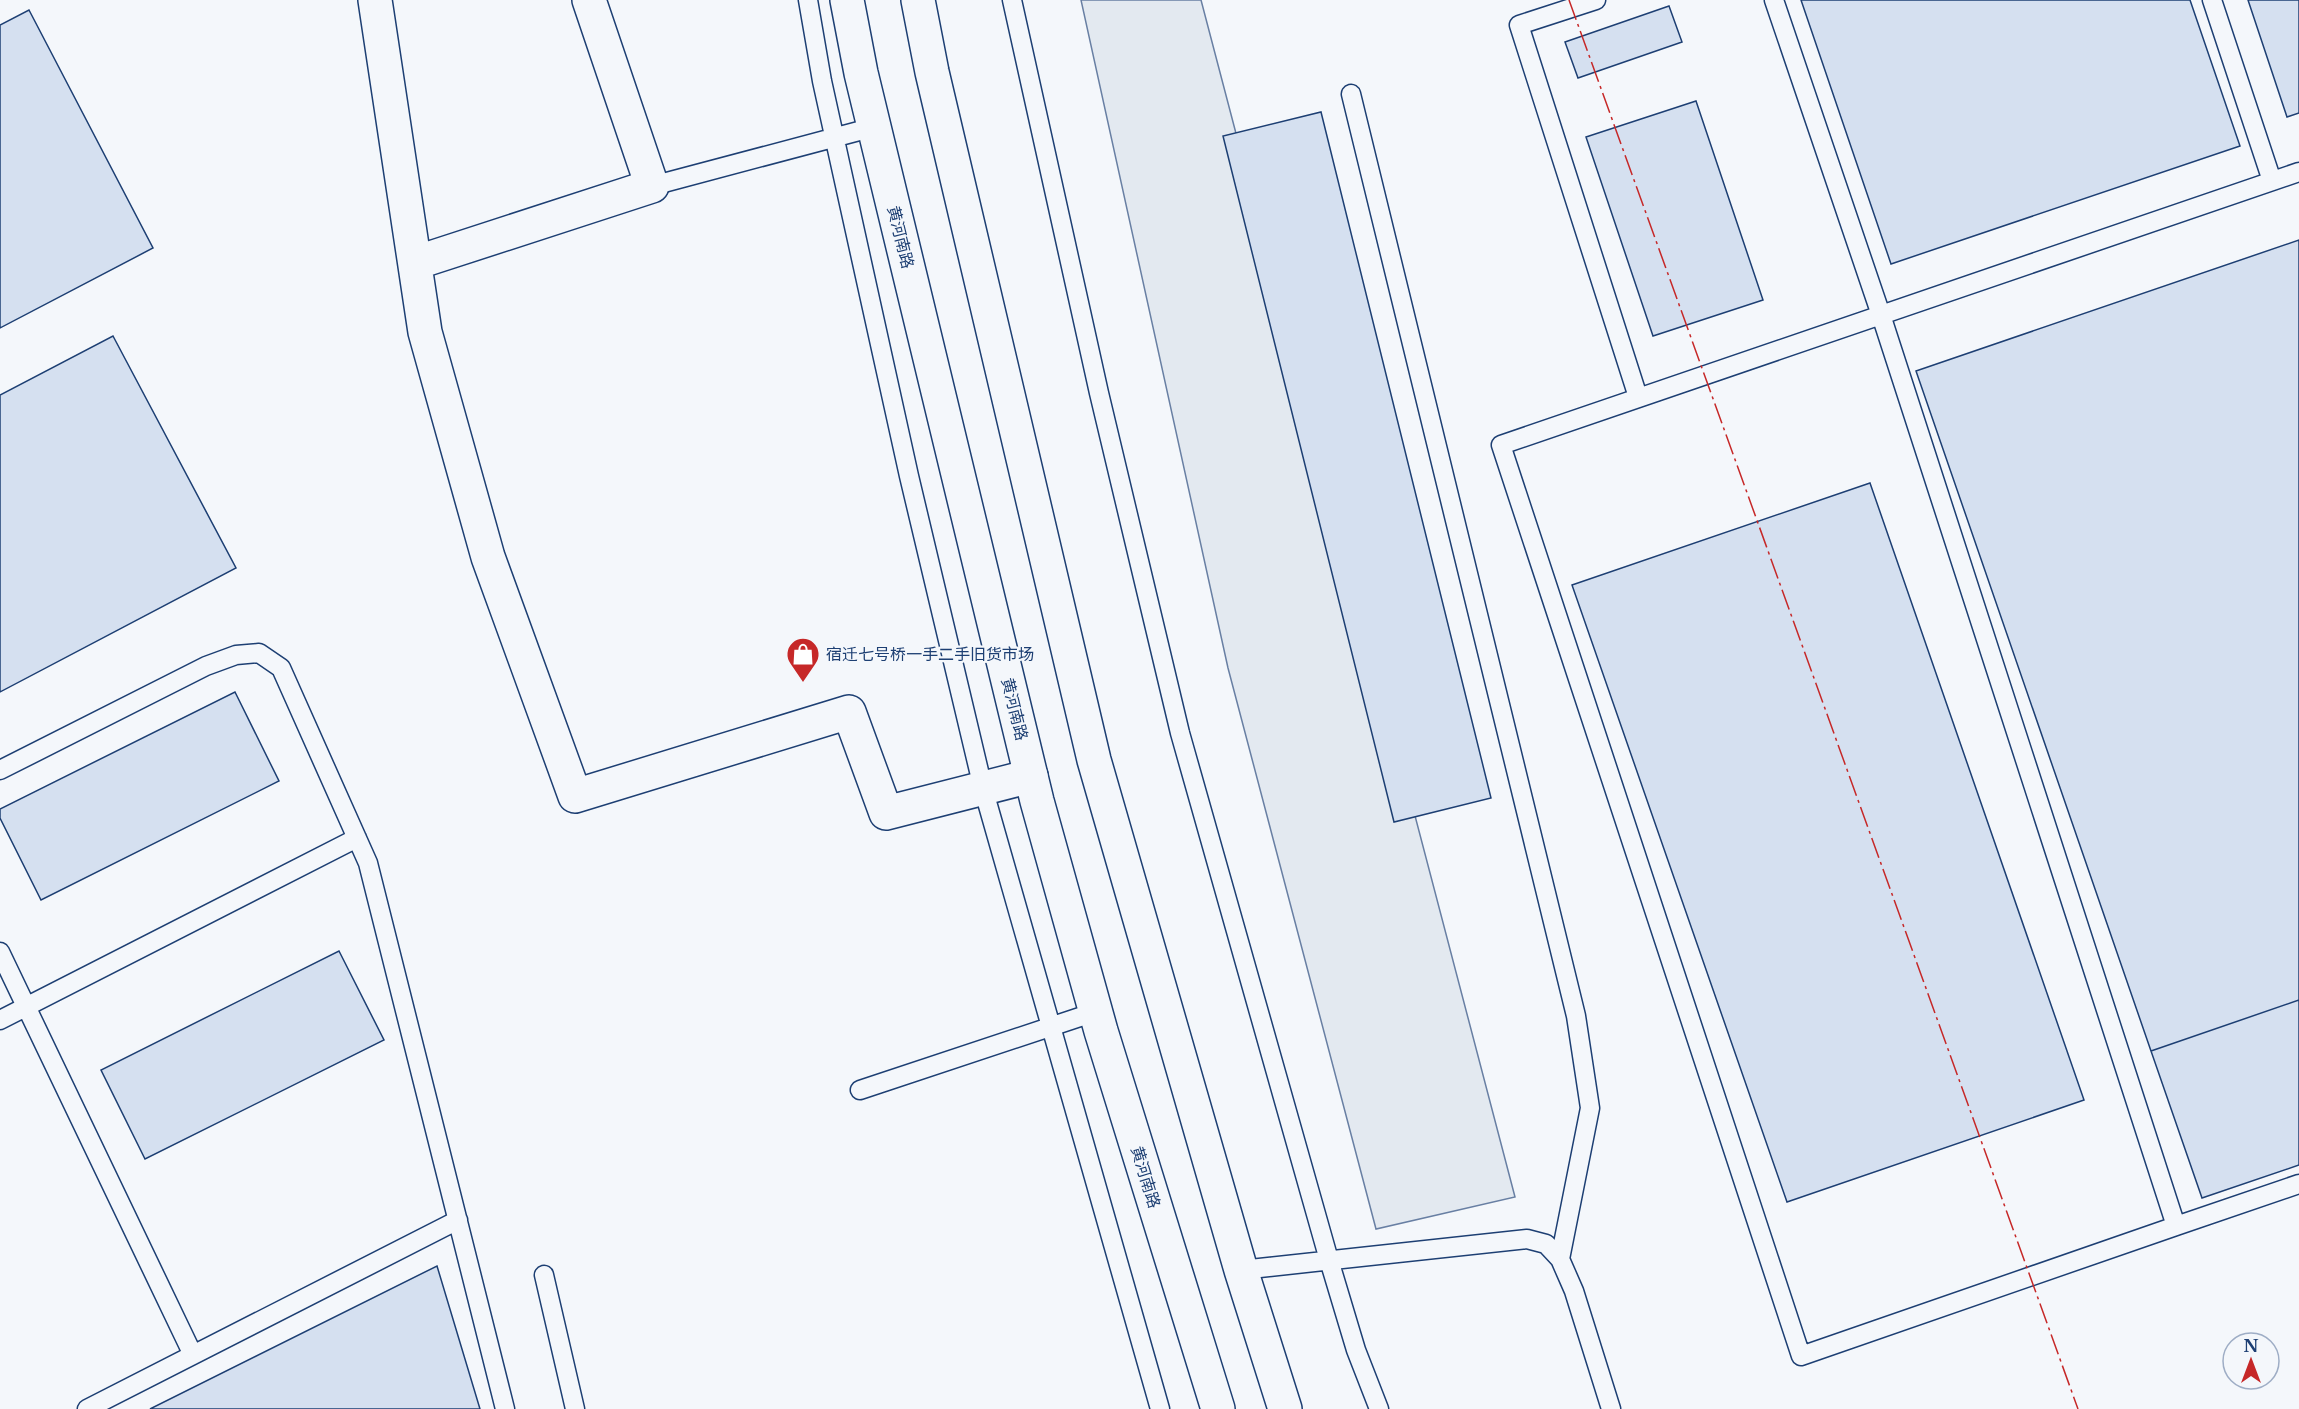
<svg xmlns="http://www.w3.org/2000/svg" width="2299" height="1409" viewBox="0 0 2299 1409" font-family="'Libre Baskerville','Noto Sans SC',serif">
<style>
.green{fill:#e3e9f0;stroke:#687fa3;stroke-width:1.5}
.building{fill:#d5e0f0;stroke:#1d3f73;stroke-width:1.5}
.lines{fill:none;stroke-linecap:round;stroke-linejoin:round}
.lane-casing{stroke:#1d3f73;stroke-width:21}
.street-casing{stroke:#1d3f73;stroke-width:36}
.primary-casing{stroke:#1d3f73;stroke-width:36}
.lane{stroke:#f4f7fb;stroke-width:18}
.street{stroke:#f4f7fb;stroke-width:33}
.primary{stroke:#f4f7fb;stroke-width:33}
.power{stroke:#c62828;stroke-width:1.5;stroke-dasharray:21 4.5 3 4.5;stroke-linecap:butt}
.labels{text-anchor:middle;stroke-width:4.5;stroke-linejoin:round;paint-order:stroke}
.street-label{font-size:16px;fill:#1d3f73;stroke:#f4f7fb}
.poi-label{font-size:16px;fill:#1d3f73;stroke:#f4f7fb;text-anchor:start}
</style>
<rect width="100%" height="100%" fill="#f4f7fb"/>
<path class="green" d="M1081 0H1201L1515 1197 1376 1229 1228 668Z"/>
<path class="building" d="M1801 0H2190L2240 146 1891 264Z
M2248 0H2299V113L2287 117Z
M1669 6 1682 42 1578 78 1565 42Z
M29 10 153 248 0 328V25Z
M1696 101 1763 300 1653 336 1586 137Z
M1321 112 1491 798 1394 822 1223 136Z
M2299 240V1000L2151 1051 1916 371Z
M113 336 236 568 0 692V395Z
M1870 483 2084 1100 1787 1202 1572 585Z
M235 692 279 781 41 900 0 818V809Z
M339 951 384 1040 145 1159 101 1070Z
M2299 1000V1165L2202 1198 2151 1051Z
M437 1266 480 1409H150Z
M437 1266 480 1409H150Z"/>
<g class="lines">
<defs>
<path id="lane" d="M808 0 822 81 909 476 983 788 1160 1409
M1012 0 1099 393 1180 733 1329 1260 1356 1350 1379 1409
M1596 0 1519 25 1638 397
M1774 0 1881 315 2176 1226 2299 1184
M2212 0 2272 181
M1351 94 1576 1016 1590 1108 1560 1259
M652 186 874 127
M0 770 206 666 236 655 259 653 281 668 368 863 505 1409
M0 952 193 1355
M0 1020 357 838
M860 1090 1095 1012
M2176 1226 1801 1356 1501 445 2299 172
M1241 1270 1527 1239 1546 1244 1560 1259 1574 1291 1611 1409
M544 1275 575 1409
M87 1409 458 1220"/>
<path id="street" d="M375 0 425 332 488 557 575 796 849 712 886 813 1031 776
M415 263 652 186 589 0"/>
<path id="primary" d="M847 0 861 73 1037 801 1101 1031 1218 1409
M918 0 932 72 1094 760 1241 1270 1285 1409"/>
</defs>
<use href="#lane" class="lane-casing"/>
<use href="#street" class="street-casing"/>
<use href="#primary" class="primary-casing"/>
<use href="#lane" class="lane"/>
<use href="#street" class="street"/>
<use href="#primary" class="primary"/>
<path class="power" d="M1569 0 2078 1409"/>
</g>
<defs>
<symbol id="shop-pin" viewBox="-11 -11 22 30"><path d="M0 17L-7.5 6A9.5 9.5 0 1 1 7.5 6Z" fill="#c62828" stroke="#f4f7fb"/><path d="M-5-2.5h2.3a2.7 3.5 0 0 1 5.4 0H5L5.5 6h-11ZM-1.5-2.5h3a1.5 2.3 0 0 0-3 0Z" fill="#fff"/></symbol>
</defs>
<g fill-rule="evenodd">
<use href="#shop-pin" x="784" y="635" width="38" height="52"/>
</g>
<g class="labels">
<g class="street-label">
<text transform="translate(901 237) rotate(76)" y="6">黄河南路</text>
<text transform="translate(1015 709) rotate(76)" y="6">黄河南路</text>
<text transform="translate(1146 1177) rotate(73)" y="6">黄河南路</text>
</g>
<g class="poi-label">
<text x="826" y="660">宿迁七号桥一手二手旧货市场</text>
</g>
</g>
<g transform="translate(2251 1361)"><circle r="28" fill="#f4f7fb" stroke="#9eadc5" stroke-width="1.5"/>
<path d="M0-4.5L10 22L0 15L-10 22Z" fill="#c62828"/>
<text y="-9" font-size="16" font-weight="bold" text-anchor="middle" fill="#1d3f73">N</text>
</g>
</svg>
